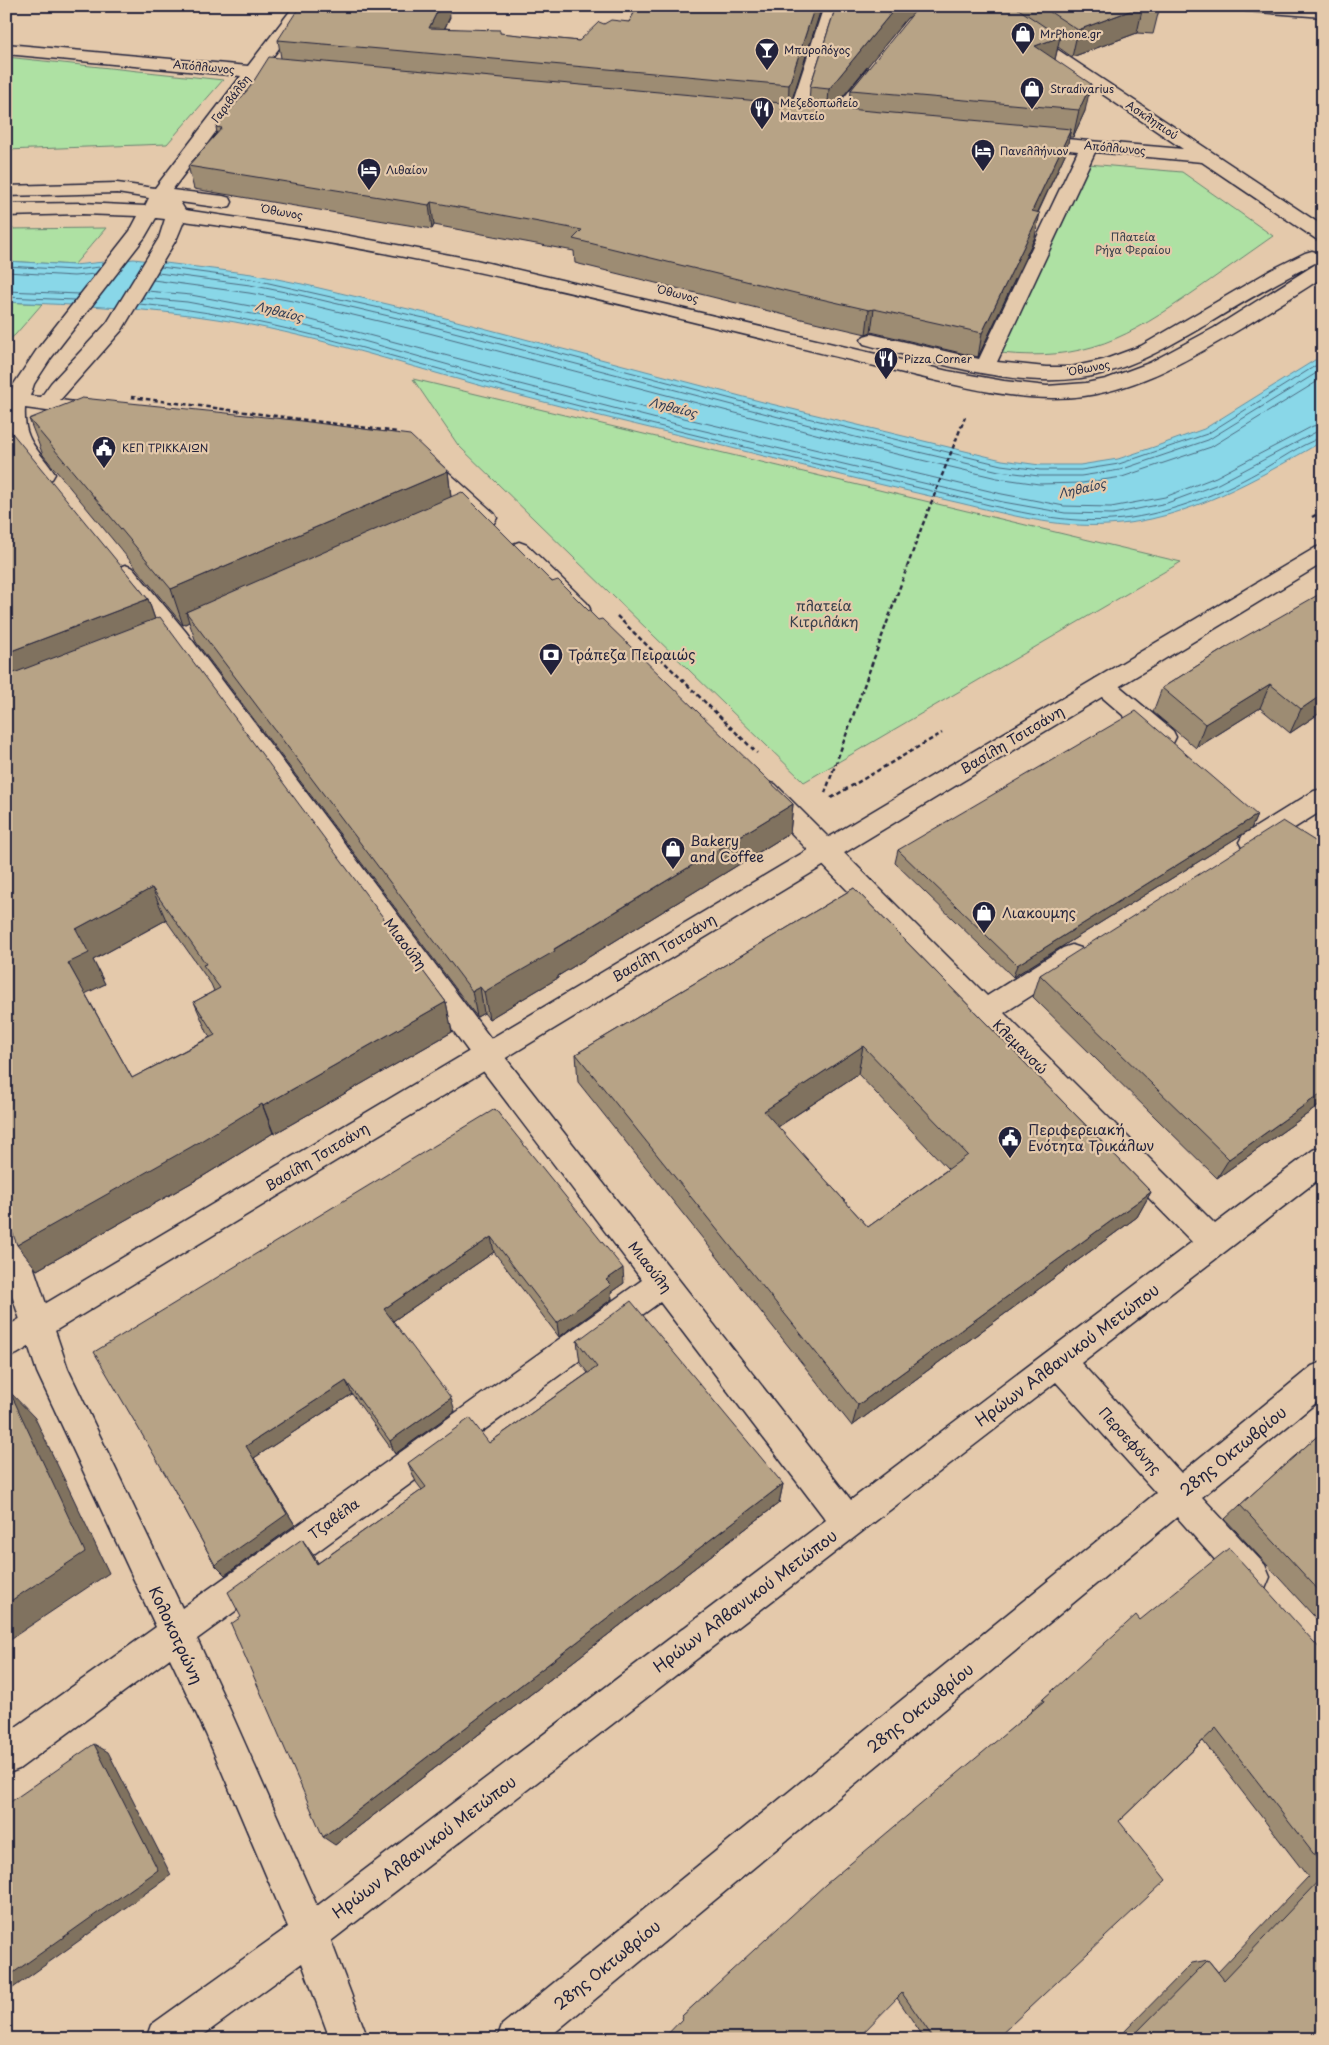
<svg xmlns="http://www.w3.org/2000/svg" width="1329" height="2045" viewBox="0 0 1329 2045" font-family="'Playpen Sans',sans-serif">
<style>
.green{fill:#aee1a3;stroke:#68826f}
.water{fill:#89d7e8;stroke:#608fa3}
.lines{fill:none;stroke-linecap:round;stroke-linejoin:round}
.shore{stroke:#4b6a80;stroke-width:1}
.minor-casing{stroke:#22223b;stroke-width:3}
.major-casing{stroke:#22223b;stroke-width:3}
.path{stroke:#22223b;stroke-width:2.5;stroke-dasharray:4.5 3;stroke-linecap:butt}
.minor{fill:#e4c9ab;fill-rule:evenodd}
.major{fill:#e4c9ab;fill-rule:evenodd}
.wall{fill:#9d8c73;stroke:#22223b;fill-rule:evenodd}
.shaded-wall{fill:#80725e;stroke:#22223b}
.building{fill:#b7a386;stroke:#22223b;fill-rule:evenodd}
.labels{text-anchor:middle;stroke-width:4.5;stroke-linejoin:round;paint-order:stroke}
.far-poi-label{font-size:11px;fill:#22223b;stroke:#e4c9ab;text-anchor:start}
.far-street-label{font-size:11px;fill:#22223b;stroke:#e4c9ab}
.far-park-label{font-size:11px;fill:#373f4b;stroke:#e4c9ab}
.far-water-label{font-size:12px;font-style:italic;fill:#313d55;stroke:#e4c9ab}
.park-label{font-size:14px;fill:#373f4b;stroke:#e4c9ab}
.poi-label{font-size:14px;fill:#22223b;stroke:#e4c9ab;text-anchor:start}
.street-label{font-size:14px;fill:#22223b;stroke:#e4c9ab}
.near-street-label{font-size:16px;fill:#22223b;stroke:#e4c9ab}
</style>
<rect width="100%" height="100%" fill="#e4c9ab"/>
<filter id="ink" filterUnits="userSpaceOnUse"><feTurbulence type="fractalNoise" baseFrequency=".02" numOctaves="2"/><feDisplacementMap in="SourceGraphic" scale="10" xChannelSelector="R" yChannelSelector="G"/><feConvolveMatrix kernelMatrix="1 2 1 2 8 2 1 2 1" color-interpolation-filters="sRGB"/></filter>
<g filter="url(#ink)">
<path class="green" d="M6 57 223 80 167 144 6 150Z
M1088 164 1182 172 1273 236C1247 254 1221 273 1195 291 1128 338 1085 362 1000 353Z
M106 228 74 265 6 261V229Z
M6 302 42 304 15 335 6 342Z
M413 379 1181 562 804 782 458 445Z"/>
<path class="water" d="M134 259 252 274 302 284 434 315 763 402 1002 460 1040 465H1080L1118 459 1154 447 1204 429 1323 355V441C1256 479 1186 521 1108 525 1057 528 1010 515 960 503 903 490 845 476 788 462 686 436 583 413 482 386 395 362 307 333 217 319 148 308 77 305 6 302V261L74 265Z"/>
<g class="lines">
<path class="shore" d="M6 266 74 270 100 267
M161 267 251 279 433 320 762 407 1001 465 1040 470H1081L1119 464 1207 434 1323 361
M6 272 74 276 95 274
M158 273 250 285 300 295 431 326 855 437 999 471 1039 476H1081L1120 470 1208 440 1323 369
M153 280 249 293 298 302 429 333 854 444 997 478 1039 484 1082 483 1122 477 1211 447 1323 378
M6 291 79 294
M147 291 191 295 277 311 684 418 1002 494 1064 506 1111 507 1165 497 1216 477 1313 426 1323 424
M6 297 74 300
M143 298 187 302 274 318 360 340 488 376 684 426 1003 502 1065 513 1113 514 1167 503 1218 484 1316 432 1323 431
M139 304C261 315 370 351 487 382 615 416 743 447 871 477 905 484 939 493 973 501 1025 514 1077 526 1131 518 1175 511 1219 494 1258 472 1280 460 1299 445 1323 437"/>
<defs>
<path id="minor" d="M294 6H311L264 68 272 69 274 73 272 77H257L172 190 223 196 230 198 232 202 230 206 223 208 180 202 185 210 318 230 476 260 948 371 1004 381 1047 386 1086 383 1106 379 1149 363 1214 328 1316 264 1323 262V277C1296 295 1269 311 1242 328 1193 357 1142 388 1084 396 1025 404 965 387 908 374 846 359 784 344 722 329 544 285 365 244 184 221L177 238 122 330 60 400 105 406 108 411 105 416 98 418 25 408C23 442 38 448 55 474L52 479 44 481 36 479 13 449 6 431V393H10L14 384 36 351 130 231 138 216 82 214 6 216V204L82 203 145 206 149 198 117 193 6 196V186L117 183 155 188 241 76 6 54V44L248 66ZM156 218 165 219 159 238 107 323 51 383 41 397 30 396 34 384 51 358 145 237Z
M824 6H840L805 119 802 123 796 124 790 123 787 119Z
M973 6H992L1323 226V241L1316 239 1202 162 1095 152 997 362 1046 367H1071L1103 360 1141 346 1271 270 1305 253 1312 251 1319 253 1322 257 1319 261C1281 280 1245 301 1209 323 1169 346 1129 371 1081 378 1015 388 928 361 864 344L861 340 864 336 871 334 979 359 1078 151 1025 145 1022 141 1025 137 1031 136 1183 149Z
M1238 6 1323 7V17L1246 11 1240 9Z
M873 68 879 69 881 73 879 77 839 127 833 128 827 127 824 123 827 119 867 69Z
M421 453 429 455 494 513 497 518 494 523 486 525 478 523 413 465 410 460 413 455Z
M519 542 527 545 587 603 590 609 587 615 579 617 571 615 511 555 508 550 511 545Z
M125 565 133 568 186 632 497 1047 851 1500 1192 1242 757 798 754 791 757 784 766 782 775 784 987 996 1063 948 1072 945 1081 948 1085 956 1081 964 1004 1013 1215 1224 1313 1150 1323 1146V1176L1081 1363 1181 1473 1312 1366 1323 1362V1397L1202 1497 1265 1565 1270 1577 1265 1589 1253 1594 1241 1589 1177 1517 547 2039H497L502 2025 1156 1493 1056 1382 331 1941 368 2039H330L302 1963 198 2039H146L151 2025 288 1927 206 1734 170 1658 19 1769 6 1774V1734L156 1627 37 1372 6 1277V1217L17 1220 21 1230 68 1369 182 1608 642 1280 477 1063 170 644 117 578 114 573 117 568ZM660 1302 826 1520 317 1906 230 1710 197 1639Z
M1103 676 1111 679 1173 731 1176 737 1173 743 1164 746 1155 743 1095 691 1091 685 1095 679Z
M1323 789V810L1261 849 1252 852 1243 849 1239 842 1243 835 1314 791Z"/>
<path id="major" d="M1323 545V563L17 1354 6 1359V1327L1315 548Z"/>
</defs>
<use href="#minor" class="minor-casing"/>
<use href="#major" class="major-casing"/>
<path class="path" d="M131 397 398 432
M1312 517 1323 511
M617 616 757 753
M825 793 921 529 965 417
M831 798 942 733"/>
<use href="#minor" class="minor"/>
<use href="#major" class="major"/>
</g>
<path class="wall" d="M638 6H822L790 104 809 105 810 87 836 6H1160L1153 34 1137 33 1072 57 1058 47 1055 59 1085 111 1073 137H1069L1066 152 1038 213 1035 237 978 357 871 332 866 334 793 317 575 263 574 251 434 225 432 229 194 189 188 166 217 133 216 127 281 58 278 40 450 17 445 28 579 41 604 24 629 22ZM912 16 851 90 849 109 834 107 907 18Z
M29 419 448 471 451 497 598 620 793 804 790 833 558 976V978L489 1019 484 1013 477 1017 196 642 189 622 183 625 43 455Z
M6 429 148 599 155 619 446 1002 452 1032 274 1134 273 1133 205 1175 37 1270 6 1216ZM166 920 211 984 214 991 194 1002 207 1032 210 1037 132 1078 85 993 105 984 93 960Z
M1227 647 1323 711 1290 733 1260 708 1196 748 1153 712 1162 688Z
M1257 815 1251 829 1013 977 895 863 898 850Z
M1323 846V1103L1217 1178 1033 997 1040 975Z
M854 888 1151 1192 1137 1217 852 1426 578 1082 576 1054ZM858 1074 948 1169 868 1227 778 1127Z
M495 1109 624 1283 611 1292 612 1299 559 1337 494 1252 393 1321 455 1411 395 1454 352 1394 254 1458 295 1525 225 1575 215 1565 175 1491Z
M577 1341 783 1484 779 1503 335 1845 241 1617 314 1556 318 1563 422 1490 416 1482 408 1463 489 1443 588 1373 580 1363Z
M1323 1431V1626L1225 1519 1240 1505Z
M1140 1620 1323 1652V2039H1117L1192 1963 1208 1960 1218 1972 1308 1877 1203 1741 1119 1821 996 2039H925L897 1998 682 2019 681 2018 682 2016 1033 1710 1032 1709 1043 1699Z"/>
<path class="shaded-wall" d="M440 6H449L450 17 432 54 429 28Z
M815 6H822L788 112 789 85Z
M897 6H936L907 18 827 116 829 89Z
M1143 6 1137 33 1072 57 1078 30Z
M1060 37 1054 64 1035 46Z
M1091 84 1085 111 1073 137 1079 110Z
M1071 129 1066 152 1027 235 1032 211Z
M431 202 434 225 432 229 429 205Z
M1040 213 1035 237 978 357 982 333Z
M874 309 871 332 866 334 869 310Z
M448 471 452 507 186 612 189 622 183 625 171 589Z
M148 599 160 634 6 694V653Z
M1270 684 1260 708 1196 748 1205 724Z
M1323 694V711L1290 733 1301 709Z
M793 804 790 833 558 976V978L489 1019 484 992Z
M1257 815 1251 829 1013 977 1017 965Z
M152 888 166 920 93 960 105 984 85 994 68 963 76 929Z
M480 987 484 1013 477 1017 472 991Z
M446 1002 452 1032 274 1134 263 1106Z
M863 1046 858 1074 761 1138 764 1111Z
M1323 1092V1103L1217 1178 1229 1159Z
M262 1104 273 1133 205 1175 37 1270 17 1245Z
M1151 1192 1137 1217 852 1426 858 1405Z
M491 1237 494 1252 390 1323 384 1309Z
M623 1268 624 1283 611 1292 612 1299 559 1337 557 1323 606 1280Z
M346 1381 352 1394 254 1458 295 1525 225 1575 215 1565 246 1446Z
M10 1392 35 1418 109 1573 6 1642Z
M451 1398 455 1411 395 1454 390 1441Z
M783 1484 779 1503 335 1845 323 1837Z
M302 1539 314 1556 328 1581 317 1564Z
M94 1744 108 1752 171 1875 6 1993V1978Z"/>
<path class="building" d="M302 6H440L429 28 500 30V33L579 41 599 22 604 24 611 20 629 22 638 6H815L789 85 278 40 296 12Z
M836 6H897L829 89 810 87Z
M919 6H1014L1060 37 1035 46 1091 84 1079 110 851 90Z
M1041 6H1143L1078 30Z
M1145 6H1160V7Z
M269 57 1071 129 1032 211 1040 213 982 333 874 309 869 310 795 293 573 239 582 230 431 202 429 205 188 166 222 128 216 127 250 87Z
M82 398 294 420 410 435 448 471 171 589 29 419Z
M8 428 148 599 6 653V429Z
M462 492 552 582 558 580 598 620 602 619 793 804 554 949 555 951 484 992 480 987 472 991 186 612Z
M1323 592V694L1301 709 1270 684 1205 724 1162 688 1227 647Z
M160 617 446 1002 263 1106 262 1104 191 1147 17 1245 6 1215V676ZM152 888 206 964 203 965 220 988 194 1002 215 1035 132 1078 68 963 89 953 76 929Z
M1136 711 1257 815 1017 965 898 850Z
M1283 821 1323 846V1092L1229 1159 1040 975Z
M854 888 1151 1192 858 1405 576 1054ZM863 1046 968 1155 868 1227 764 1111Z
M495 1109 623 1268 606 1280 611 1285 557 1323 491 1237 384 1309 451 1398 390 1441 346 1381 246 1446 287 1514 215 1565 175 1491 94 1352Z
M631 1301 783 1484 323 1837 231 1624 241 1617 228 1592 302 1539 317 1564 426 1487 408 1463 470 1418 489 1443 597 1367 577 1341Z
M10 1392 85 1552 6 1604V1394Z
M1323 1431V1595L1240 1505Z
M1229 1548 1323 1652V1866L1216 1728 1119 1821 1166 1880 996 2039H934L902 1993 857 2039H663L683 2018 682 2016 826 1884 1044 1701 1043 1699 1136 1615 1140 1620Z
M94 1744 158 1870 6 1978V1805Z
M1323 1876V2039H1130L1208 1960 1224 1980Z"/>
</g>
<defs>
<symbol id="shop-pin" viewBox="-11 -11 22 30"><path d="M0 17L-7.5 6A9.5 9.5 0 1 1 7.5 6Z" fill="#22223b" stroke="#e4c9ab"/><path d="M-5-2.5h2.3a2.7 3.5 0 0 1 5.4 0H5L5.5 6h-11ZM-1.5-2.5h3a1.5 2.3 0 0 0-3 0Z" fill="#fff"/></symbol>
<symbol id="bar-pin" viewBox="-11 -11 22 30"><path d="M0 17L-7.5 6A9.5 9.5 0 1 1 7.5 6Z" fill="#22223b" stroke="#e4c9ab"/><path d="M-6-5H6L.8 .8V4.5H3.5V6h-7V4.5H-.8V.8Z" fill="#fff"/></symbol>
<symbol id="restaurant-pin" viewBox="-11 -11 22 30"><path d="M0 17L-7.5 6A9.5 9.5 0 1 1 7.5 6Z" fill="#22223b" stroke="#e4c9ab"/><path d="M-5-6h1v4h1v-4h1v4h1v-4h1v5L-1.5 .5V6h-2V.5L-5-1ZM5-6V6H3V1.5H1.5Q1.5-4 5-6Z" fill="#fff"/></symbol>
<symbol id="hotel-pin" viewBox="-11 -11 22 30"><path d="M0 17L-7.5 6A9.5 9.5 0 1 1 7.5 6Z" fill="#22223b" stroke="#e4c9ab"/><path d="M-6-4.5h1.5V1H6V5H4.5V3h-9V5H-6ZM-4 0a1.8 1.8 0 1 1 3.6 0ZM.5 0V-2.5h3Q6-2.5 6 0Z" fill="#fff"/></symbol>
<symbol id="civic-pin" viewBox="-11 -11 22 30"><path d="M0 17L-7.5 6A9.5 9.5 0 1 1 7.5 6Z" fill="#22223b" stroke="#e4c9ab"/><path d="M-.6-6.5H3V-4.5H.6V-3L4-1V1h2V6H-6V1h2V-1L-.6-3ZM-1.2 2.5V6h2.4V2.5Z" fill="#fff"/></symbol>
<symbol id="bank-pin" viewBox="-11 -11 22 30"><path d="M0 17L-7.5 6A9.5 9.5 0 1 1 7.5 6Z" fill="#22223b" stroke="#e4c9ab"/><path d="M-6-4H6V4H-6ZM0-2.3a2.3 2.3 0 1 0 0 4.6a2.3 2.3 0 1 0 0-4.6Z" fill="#fff"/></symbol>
</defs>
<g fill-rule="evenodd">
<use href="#shop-pin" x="1009" y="20" width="28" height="38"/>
<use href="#bar-pin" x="753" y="36" width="28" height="38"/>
<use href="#shop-pin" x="1018" y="75" width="28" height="38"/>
<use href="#restaurant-pin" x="748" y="95" width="28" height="38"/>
<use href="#hotel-pin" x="969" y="137" width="28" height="38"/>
<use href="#hotel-pin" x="355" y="156" width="28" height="38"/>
<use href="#restaurant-pin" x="872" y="345" width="28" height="38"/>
<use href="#civic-pin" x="90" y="434" width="28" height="38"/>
<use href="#bank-pin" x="537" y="641" width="28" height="38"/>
<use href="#shop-pin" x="659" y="835" width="28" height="38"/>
<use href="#shop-pin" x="970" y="899" width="28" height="38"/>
<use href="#civic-pin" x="996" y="1124" width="28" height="38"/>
</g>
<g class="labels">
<g class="far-poi-label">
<text x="1040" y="38">MrPhone.gr</text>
<text x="784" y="54">Μπυρολόγος</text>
<text x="1050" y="93">Stradivarius</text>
<text x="780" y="107">Μεζεδοπωλείο<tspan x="780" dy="13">Μαντείο</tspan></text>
<text x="1000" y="155">Πανελλήνιον</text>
<text x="386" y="174">Λιθαίον</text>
<text x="904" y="363">Pizza Corner</text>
<text x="122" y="452">ΚΕΠ ΤΡΙΚΚΑΙΩΝ</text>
</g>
<g class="far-street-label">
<text transform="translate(204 67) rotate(5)" y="4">Απόλλωνος</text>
<text transform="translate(231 99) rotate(-53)" y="4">Γαριβάλδη</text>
<text transform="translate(1152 120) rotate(34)" y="4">Ασκληπιού</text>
<text transform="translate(1115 148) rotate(5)" y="4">Απόλλωνος</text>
<text transform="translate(282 212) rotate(10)" y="4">Όθωνος</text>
<text transform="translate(678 294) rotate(14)" y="4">Όθωνος</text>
<text transform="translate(1089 368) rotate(-11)" y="4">Όθωνος</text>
</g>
<g class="far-park-label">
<text x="1133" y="241">Πλατεία<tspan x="1133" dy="13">Ρήγα Φεραίου</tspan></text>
</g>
<g class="far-water-label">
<text transform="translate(279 312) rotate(14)" y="4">Ληθαίος</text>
<text transform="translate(673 408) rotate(14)" y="4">Ληθαίος</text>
<text transform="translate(1082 489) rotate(-13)" y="4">Ληθαίος</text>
</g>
<g class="park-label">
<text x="824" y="611">πλατεία<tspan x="824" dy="16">Κιτριλάκη</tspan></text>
</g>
<g class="poi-label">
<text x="568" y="660">Τράπεζα Πειραιώς</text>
<text x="690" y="846">Bakery<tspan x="690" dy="16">and Coffee</tspan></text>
<text x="1002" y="918">Λιακουμης</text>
<text x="1028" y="1135">Περιφερειακή<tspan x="1028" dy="16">Ενότητα Τρικάλων</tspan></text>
</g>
<g class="street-label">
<text transform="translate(1012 740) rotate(-31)" y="5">Βασίλη Τσιτσάνη</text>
<text transform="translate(405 944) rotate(53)" y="5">Μιαούλη</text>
<text transform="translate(664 948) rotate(-31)" y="5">Βασίλη Τσιτσάνη</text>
<text transform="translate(1020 1047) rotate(45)" y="5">Κλεμανσώ</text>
<text transform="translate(317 1157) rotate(-31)" y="5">Βασίλη Τσιτσάνη</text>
<text transform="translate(650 1267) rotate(52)" y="5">Μιαούλη</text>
<text transform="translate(1130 1441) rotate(48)" y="5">Περσεφόνης</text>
<text transform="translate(334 1519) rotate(-36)" y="5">Τζαβέλα</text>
</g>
<g class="near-street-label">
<text transform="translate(1067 1355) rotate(-37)" y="6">Ηρώων Αλβανικού Μετώπου</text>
<text transform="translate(1233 1451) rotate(-39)" y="6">28ης Οκτωβρίου</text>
<text transform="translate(745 1601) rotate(-37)" y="6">Ηρώων Αλβανικού Μετώπου</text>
<text transform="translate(176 1635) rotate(65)" y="6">Κολοκοτρώνη</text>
<text transform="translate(920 1708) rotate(-39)" y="6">28ης Οκτωβρίου</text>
<text transform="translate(424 1847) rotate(-37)" y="6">Ηρώων Αλβανικού Μετώπου</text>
<text transform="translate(607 1965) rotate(-39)" y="6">28ης Οκτωβρίου</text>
</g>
</g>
<rect width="1329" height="2045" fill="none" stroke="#e4c9ab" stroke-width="25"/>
<rect x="12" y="12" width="1304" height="2020" fill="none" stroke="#22223b" stroke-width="2" filter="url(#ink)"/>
</svg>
